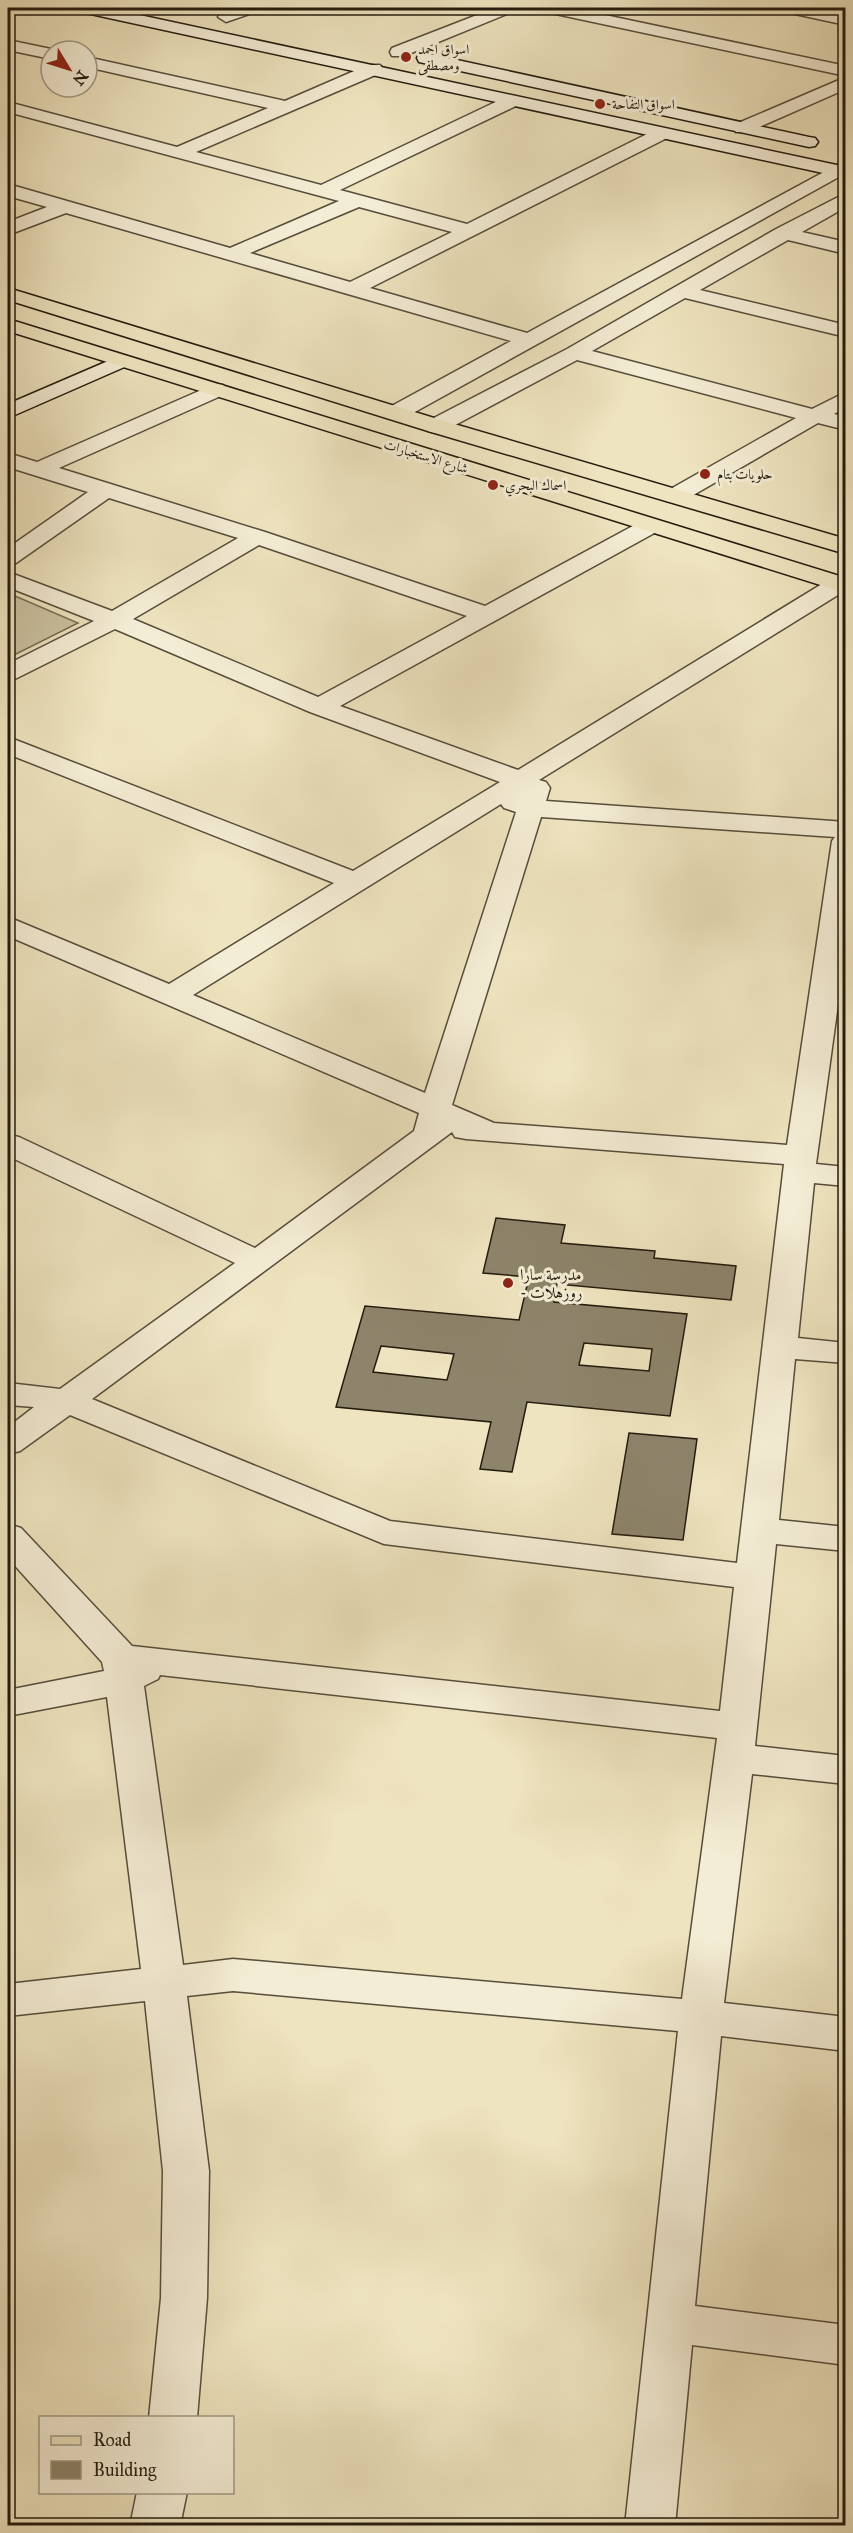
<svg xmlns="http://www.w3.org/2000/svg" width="853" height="2533" viewBox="0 0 853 2533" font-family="'IM FELL Great Primer',Amiri,serif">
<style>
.green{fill:#ccc2a1;stroke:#786e58;stroke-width:1.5}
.building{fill:#8d846b;stroke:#241b0f;stroke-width:1.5;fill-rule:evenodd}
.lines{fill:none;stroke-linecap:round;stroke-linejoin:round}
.street-casing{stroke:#564d3b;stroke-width:3}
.secondary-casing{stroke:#241b0f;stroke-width:3}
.primary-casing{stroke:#241b0f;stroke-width:3}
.street{fill:#f4edd5;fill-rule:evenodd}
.secondary{fill:#f4edd5;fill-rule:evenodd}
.primary{fill:#eee4bf;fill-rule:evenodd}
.poi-dot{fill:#8f2418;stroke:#f4edd5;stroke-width:2}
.labels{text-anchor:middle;stroke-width:6;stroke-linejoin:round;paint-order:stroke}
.far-poi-label{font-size:14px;fill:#241b0f;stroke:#f4edd5;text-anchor:start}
.far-street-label{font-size:14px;fill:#241b0f;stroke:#f4edd5}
.poi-label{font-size:16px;fill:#241b0f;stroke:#f4edd5;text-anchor:start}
</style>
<rect width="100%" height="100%" fill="#eee4bf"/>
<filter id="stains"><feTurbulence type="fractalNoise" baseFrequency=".00333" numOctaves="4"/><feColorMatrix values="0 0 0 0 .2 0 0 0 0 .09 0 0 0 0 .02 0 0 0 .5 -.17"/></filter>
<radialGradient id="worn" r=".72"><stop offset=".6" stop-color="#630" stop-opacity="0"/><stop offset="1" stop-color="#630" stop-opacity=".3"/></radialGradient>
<path class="green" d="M8 593 78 623 8 658Z"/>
<path class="building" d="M496 1218 565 1225 561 1243 655 1251 654 1258 736 1266 731 1300 557 1284 554 1302 687 1314 670 1416 527 1402 512 1472 480 1469 491 1422 336 1407 365 1306 519 1320 529 1277 483 1273ZM584 1343 652 1349 649 1371 579 1365ZM381 1346 454 1354 447 1380 373 1372Z
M629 1433 697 1439 683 1540 612 1534Z"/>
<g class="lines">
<defs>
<path id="street" d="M8 8H19L17 11 8 14Z
M238 8H260L258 11 226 22 218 17 220 14Z
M495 8H516L514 11 404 56H392L390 52 392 48Z
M543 8H572L846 66V76L551 13Z
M779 8H809L846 15V25L781 11Z
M8 40 51 49 57 51H51V59L8 50Z
M87 57 285 101 368 65H380L383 69 380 73 196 152 321 185 506 97H518L521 101 518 105 340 190 467 224 653 131H665L668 135 665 139 370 288 527 333 846 160V173L404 418 396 419 388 418 385 413 388 408 511 341 66 213 8 235V222L47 207 8 196V184L230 248 339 201 8 112V102L177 147 268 108 87 67ZM359 207 452 232 350 282 250 253Z
M846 77V89L748 132H736L733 128 736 124Z
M846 193V207L802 232 846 242V254L788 240 700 290 846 325V337L685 298 592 351 812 409 846 392V407L834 414 846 417V430L818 423 683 501 675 503 667 501 664 496 667 491 796 418 577 360 444 431 436 433 428 431 425 426 428 421 567 349 776 229Z
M215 384 223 385 226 390 223 395 59 468 265 532 485 606 642 521 650 519 658 521 662 526 658 531 340 706 518 770 830 579 838 577 846 579V590L539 780 546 782 550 788 546 801 846 822V946L816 1164 846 1167V1186L814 1183 798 1338 846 1343V1363L795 1359 779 1520 846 1527V1551L776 1544 755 1746 846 1756V1784L752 1774 724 2003 846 2017V2051L721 2036 695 2306 846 2325V2365L692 2345 675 2526H625L678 2031 233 1991 187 1996 209 2171 207 2298 197 2418H149L161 2298 163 2171 145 2001 8 2016V1984L141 1969 107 1697 8 1716V1690L104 1671 102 1662 8 1558V1524L21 1528 132 1646 720 1711 734 1587 384 1544 70 1415 20 1451 8 1454V1427L34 1407 8 1405V1383L60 1389 235 1263 8 1156V1135L19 1137 255 1248 414 1131 419 1113 8 936V917L169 984 334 883 8 754V737L353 871 500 782 310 712 115 629 17 678 8 680V664L94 621 8 587V572L112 611 238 538 109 498 16 563 8 565V548L88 492 8 467V453L37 462ZM259 545 467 616 318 697 133 619ZM501 804 504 808 516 812 425 1093 193 995ZM541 817 835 837 832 841 787 1145 494 1123 452 1105ZM452 1132 455 1137 466 1139 784 1164 737 1563 390 1521 92 1399ZM160 1675 717 1738 682 1999 233 1959 183 1965 144 1686 158 1679Z
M137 2492H187L180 2526H130Z"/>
<path id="secondary" d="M78 8H107L846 167V178L86 13Z
M425 53 809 137 815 138 818 142 815 146 809 147 419 62 417 58 419 54Z
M122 355 129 357 132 361 129 365 8 418V404Z"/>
<path id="primary" d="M8 288 444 421 846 539V554L428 431 8 300Z
M8 319 846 578V593L8 331Z"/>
</defs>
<use href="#street" class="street-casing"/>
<use href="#secondary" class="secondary-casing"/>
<use href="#primary" class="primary-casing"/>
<use href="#street" class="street"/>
<use href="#secondary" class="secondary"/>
<use href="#primary" class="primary"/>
</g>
<g class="poi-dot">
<circle cx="406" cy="57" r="6"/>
<circle cx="600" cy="104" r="6"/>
<circle cx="705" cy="474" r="6"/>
<circle cx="493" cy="485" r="6"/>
<circle cx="508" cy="1283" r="6"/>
</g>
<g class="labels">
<g class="far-poi-label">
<text x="418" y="54">اسواق احمد<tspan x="418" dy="16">ومصطفى</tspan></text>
<text x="612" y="109">اسواق التفاحة</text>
<text x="717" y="479">حلويات بتام</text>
<text x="505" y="490">اسماك البحري</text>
</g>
<g class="far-street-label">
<text transform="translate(426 456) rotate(17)" y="5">شارع الاستخبارات</text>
</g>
<g class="poi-label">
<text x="520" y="1280">مدرسة سارا<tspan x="520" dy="18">- روزهلات</tspan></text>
</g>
</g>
<rect width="853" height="2533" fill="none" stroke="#eee4bf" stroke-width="30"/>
<rect x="9" y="9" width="835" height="2515" fill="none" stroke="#241b0f" stroke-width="3"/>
<rect x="15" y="15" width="823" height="2503" fill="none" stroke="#241b0f" stroke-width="1.5"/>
<rect x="39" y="2416" width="195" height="78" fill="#f4edd5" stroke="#a19986" stroke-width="1.5"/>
<rect x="51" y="2436" width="30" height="9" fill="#eee4bf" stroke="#a19986" stroke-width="1.5"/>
<text x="93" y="2446" font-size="18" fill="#241b0f">Road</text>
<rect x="51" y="2461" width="30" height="18" fill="#8d846b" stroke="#a19986" stroke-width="1.5"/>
<text x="93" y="2476" font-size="18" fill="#241b0f">Building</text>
<g transform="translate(69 69) rotate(128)"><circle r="28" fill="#f4edd5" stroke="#a19986" stroke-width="1.5"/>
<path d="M0-4.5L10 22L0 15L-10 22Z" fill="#8f2418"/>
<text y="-9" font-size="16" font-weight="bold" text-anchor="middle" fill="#241b0f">N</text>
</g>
<rect width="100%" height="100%" filter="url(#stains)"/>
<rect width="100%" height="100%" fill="url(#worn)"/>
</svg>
